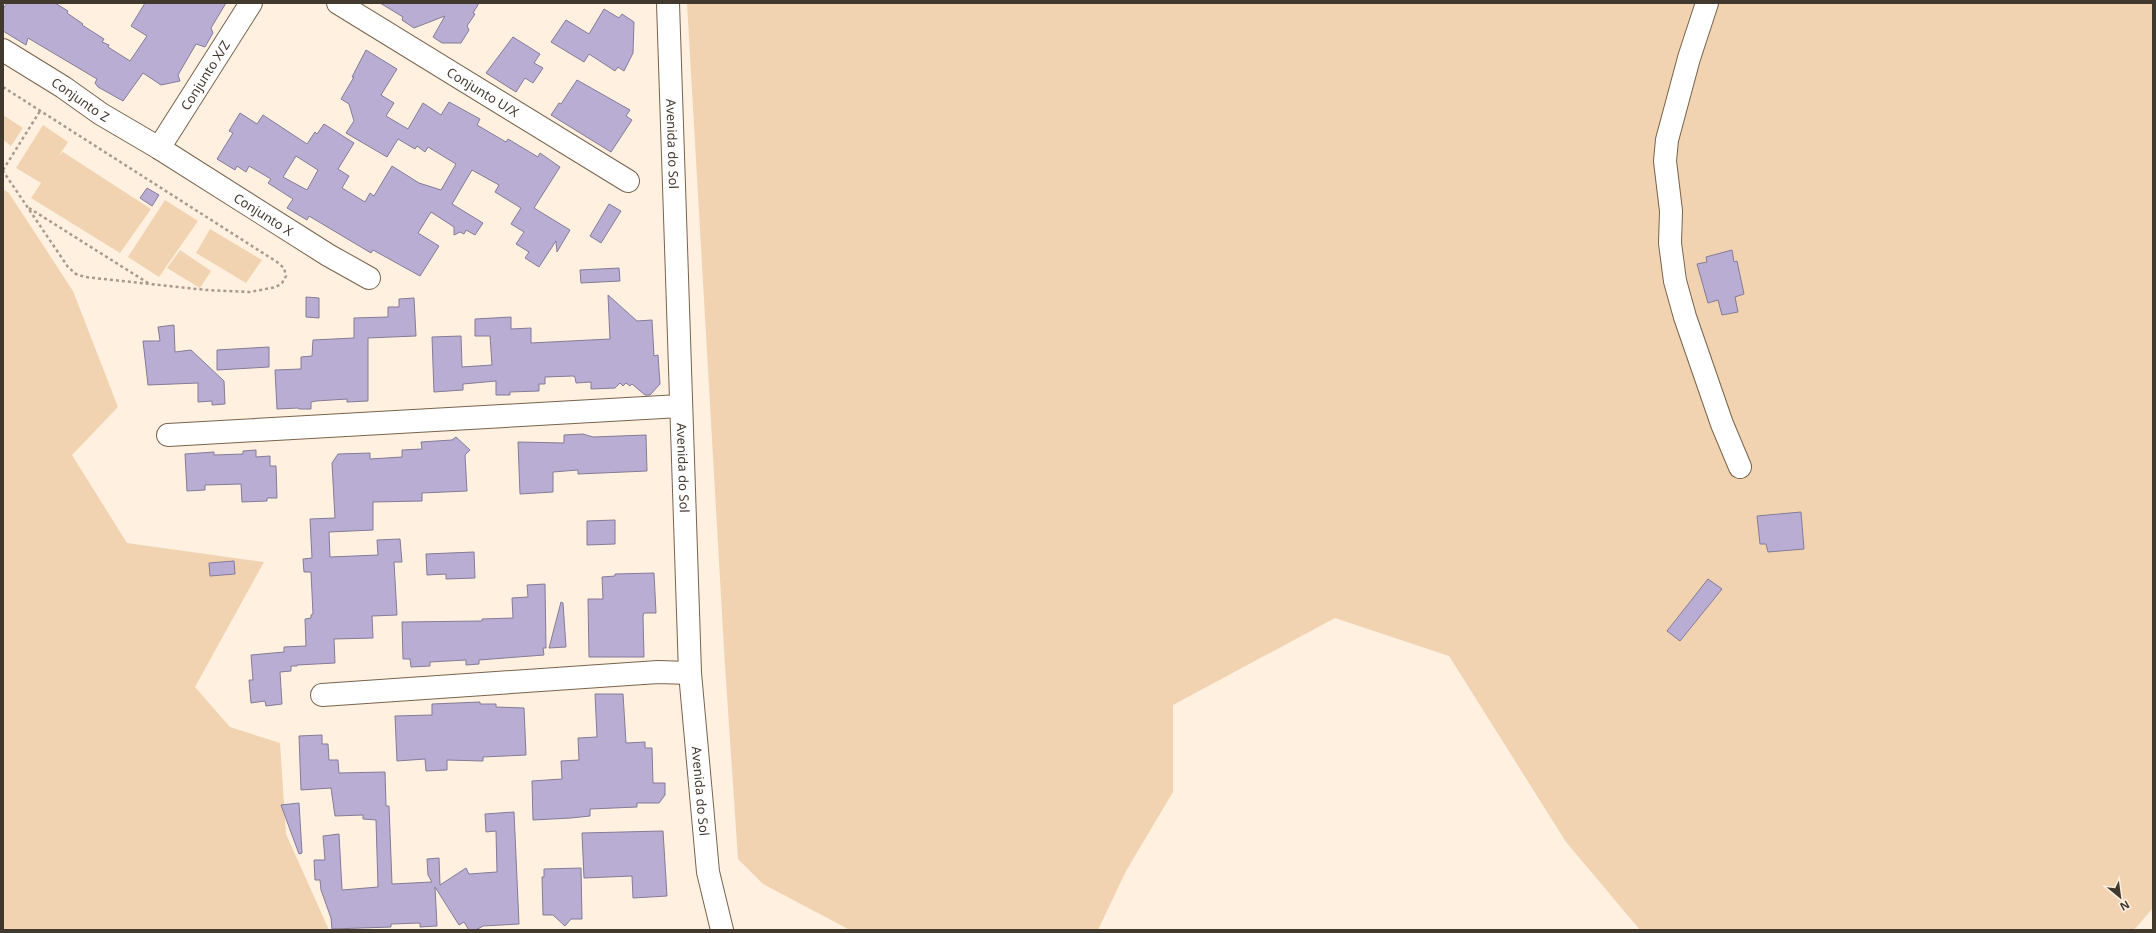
<svg xmlns="http://www.w3.org/2000/svg" width="2156" height="933" viewBox="0 0 2156 933" font-family="'Noto Sans',sans-serif">
<style>
.green{fill:#f1d3b2}
.building{fill:#baadd4;stroke:#847b97;fill-rule:evenodd}
.lines{fill:none;stroke-linecap:round;stroke-linejoin:round}
.minor-casing{stroke:#78634c;stroke-width:24}
.path{stroke:#a79b8e;stroke-width:2.5;stroke-dasharray:3 3;stroke-linecap:butt}
.minor{stroke:#fff;stroke-width:22}
.labels{text-anchor:middle;stroke-width:4;stroke-linejoin:round;paint-order:stroke}
.street-label{font-size:13px;fill:#41382e;stroke:#fff0e0}
</style>
<rect width="100%" height="100%" fill="#fff0e0"/>
<path class="green" d="M687 3H2153V908L2134 930H1640L1566 842 1449 656 1335 618 1173 705V792L1126 871 1098 930H856L848 929 763 884 738 859 725 666Z
M3 115 23 128 11 146 3 140Z
M43 125 68 142 59 156 63 152 151 209 120 253 31 198 41 183 16 168Z
M3 189 9 193 73 291 118 407 72 455 127 543 264 562 195 687 230 727 280 743 286 834 329 930H3Z
M165 200 198 221 159 277 128 257Z
M210 229 262 260 246 283 196 253Z
M180 250 211 271 200 288 167 268Z"/>
<path class="building" d="M7 3H55L68 11 67 13 83 24 82 25 104 39 102 42 109 45 108 47 130 61 147 36 131 26 145 3H226L211 28 213 33 205 47 196 44 178 75 180 81 161 85 143 73 123 101 98 87 95 83 97 79 28 38 26 45 3 31V9Z
M380 3H479L473 13 475 14 467 26 469 30 461 43H442L433 37 445 16 414 28 402 20 403 17Z
M604 9 619 18 622 14 634 22 633 53 624 71 618 67 615 71 589 54 584 62 551 42 566 20 589 34Z
M513 37 540 54 534 63 543 68 533 83 525 78 516 92 486 73Z
M366 50 397 69 381 95 394 103 386 116 408 129 423 103 441 115 449 102 480 119 477 125 506 142 508 139 538 157 540 153 560 167 534 208 570 230 557 252 556 241 539 267 525 258 529 252 516 244 524 232 511 224 521 208 495 192 499 185 472 170 452 204 483 223 475 235 466 230 464 234 460 232 454 235V227L431 212 418 233 439 246 420 276 373 250 371 253 309 216 307 220 287 208 293 199 268 183 271 179 249 166 246 172 237 166 235 170 217 159 233 133 229 131 240 113 257 124 263 115 307 144 315 132 317 134 324 124 354 143 338 169 349 176 342 188 365 202 370 193 374 196 392 166 419 183 441 190 456 164 428 147 425 152 417 146 415 149 398 139 387 157 346 133 354 121 349 104 341 99 354 77H352ZM296 156 318 170 307 190 283 177Z
M577 80 630 110 626 116 632 120 611 152 551 115 559 103 561 104Z
M147 188 159 195 152 206 140 198Z
M609 204 621 211 601 243 590 236Z
M1732 250 1734 262 1737 261 1744 294 1735 297 1738 312 1722 315 1718 300 1708 303 1697 264 1707 262 1706 257Z
M619 268 620 281 581 283 580 270Z
M608 295 637 321 652 320 654 356 658 355 660 384 650 395H645L632 384 630 386 626 383 623 386 620 383 615 388 591 389V382L576 383 575 377 573 376 545 377V384H539V391L510 392V395H496V381L463 384V390L434 392 432 337 461 336 462 367 492 365 490 336H475V319L511 317V329L531 328V343L610 339Z
M306 297 319 298V318L306 317Z
M414 298 416 336 368 338V401L347 402V399L316 401 311 402V409H299L298 408 277 409 275 370 301 369V357L312 356 313 340 354 338V318L388 317V307H399V299Z
M174 325 175 352 191 350 224 381 225 404 212 405V401L198 402V383L148 385 143 341H160L158 327Z
M269 347V367L217 370V350Z
M583 434 593 437 646 435 647 471 578 474V470L553 472V492L520 494 518 442 564 443V435Z
M456 437 470 450 465 455 467 491 422 493V501L373 502V530L329 532 330 557 378 555 377 540 400 539 402 562H394L397 615 372 616 373 638 334 639 335 663 297 665V666H291V671L280 672 282 704 266 706 265 701 251 703 249 680H253L251 655 284 652V647L306 646 305 619 311 618V615L313 614 311 572H304L303 559 312 558 310 519 335 518 332 463 338 454 370 453V459L402 457V450L422 449 421 442 452 440Z
M256 450V457L270 456V466H276L277 498H267V501L242 502 241 484 205 485V490L187 491 185 454 214 452V455L243 454V451Z
M1801 512 1804 549 1768 552 1766 544H1760L1757 516Z
M615 520V544L587 545V521Z
M474 552 475 578 446 579V574L427 575 426 554Z
M234 561 235 574 210 576 209 563Z
M654 573 656 613H644L643 616 644 657H589L588 599H603L602 577 615 576V574Z
M1708 579 1722 589 1680 641 1667 631Z
M545 584 546 648H543L544 655 479 660V664L466 665V660L430 662V666L411 667 410 659H403L402 622 482 621V619L513 618 512 598 528 597 527 585Z
M561 602 563 603 566 647 549 648Z
M595 694H623L626 743 645 742V748H652L653 783H665V795L659 803H637V807L590 809V816L571 818 533 820 532 781 562 779 561 761 579 760 578 738 597 737Z
M480 702V704H496V707L524 708 526 755 483 757V761L447 760V770L426 771 425 759 397 761 395 716 432 715V704Z
M322 735V744H328L329 760H338L339 773 385 772 386 806H389L392 884 432 882 428 875 427 859 439 858 440 885 466 868 469 874 497 872 496 831 486 832 485 814 514 812 519 924 483 926 476 930H469L464 922 459 925 435 887 437 926 420 927V923L391 924V927L332 929 331 918 321 890 320 880H315L314 860H325L323 836 339 834 342 890 378 887 376 820 363 819V815L335 816 331 788 301 790 299 736Z
M299 803 302 853 299 854 281 805Z
M663 831 667 896 633 898 632 876 584 878 582 833Z
M581 868 582 919H571L565 926 553 915H543L542 877H544V869Z"/>
<g class="lines">
<defs>
<g id="minor">
<path id="s1" d="M338 3 628 181"/>
<path id="s2" d="M668 3 690 673 708 872 722 930"/>
<path d="M1707 3 1689 58 1667 140 1665 161 1671 211 1670 243 1675 281 1685 317 1722 424 1740 467"/>
<path id="s3" d="M3 50 63 87 101 114 159 148 328 255 369 278"/>
<path id="s4" d="M159 148 251 3"/>
<path d="M168 435 680 406"/>
<path d="M322 695 658 672 690 673"/>
</g>
</defs>
<use href="#minor" class="minor-casing"/>
<path class="path" d="M3 87 277 262 284 268 286 276 282 283 276 287 250 292 206 290 85 277 76 274 68 267 3 171
M3 170 40 111
M29 208 148 283"/>
<use href="#minor" class="minor"/>
</g>
<g class="labels">
<g class="street-label">
<text dy="5" stroke="none"><textPath href="#s4" startOffset="86">Conjunto X/Z</textPath></text>
<text dy="5" stroke="none"><textPath href="#s1" startOffset="170">Conjunto U/X</textPath></text>
<text dy="5" stroke="none"><textPath href="#s3" startOffset="92">Conjunto Z</textPath></text>
<text dy="5" stroke="none"><textPath href="#s2" startOffset="141">Avenida do Sol</textPath></text>
<text dy="5" stroke="none"><textPath href="#s3" startOffset="308">Conjunto X</textPath></text>
<text dy="5" stroke="none"><textPath href="#s2" startOffset="465">Avenida do Sol</textPath></text>
<text dy="5" stroke="none"><textPath href="#s2" startOffset="789">Avenida do Sol</textPath></text>
</g>
</g>
<rect width="2156" height="933" fill="none" stroke="#41382e" stroke-width="8"/>
<g transform="translate(2120 897) rotate(151)" stroke="#fff0e0" stroke-width="3" paint-order="stroke">
<path d="M0-3L7 15L0 10L-7 15Z" fill="#41382e"/>
<text y="-6" font-size="11" font-weight="bold" text-anchor="middle" fill="#41382e">N</text>
</g>
</svg>
